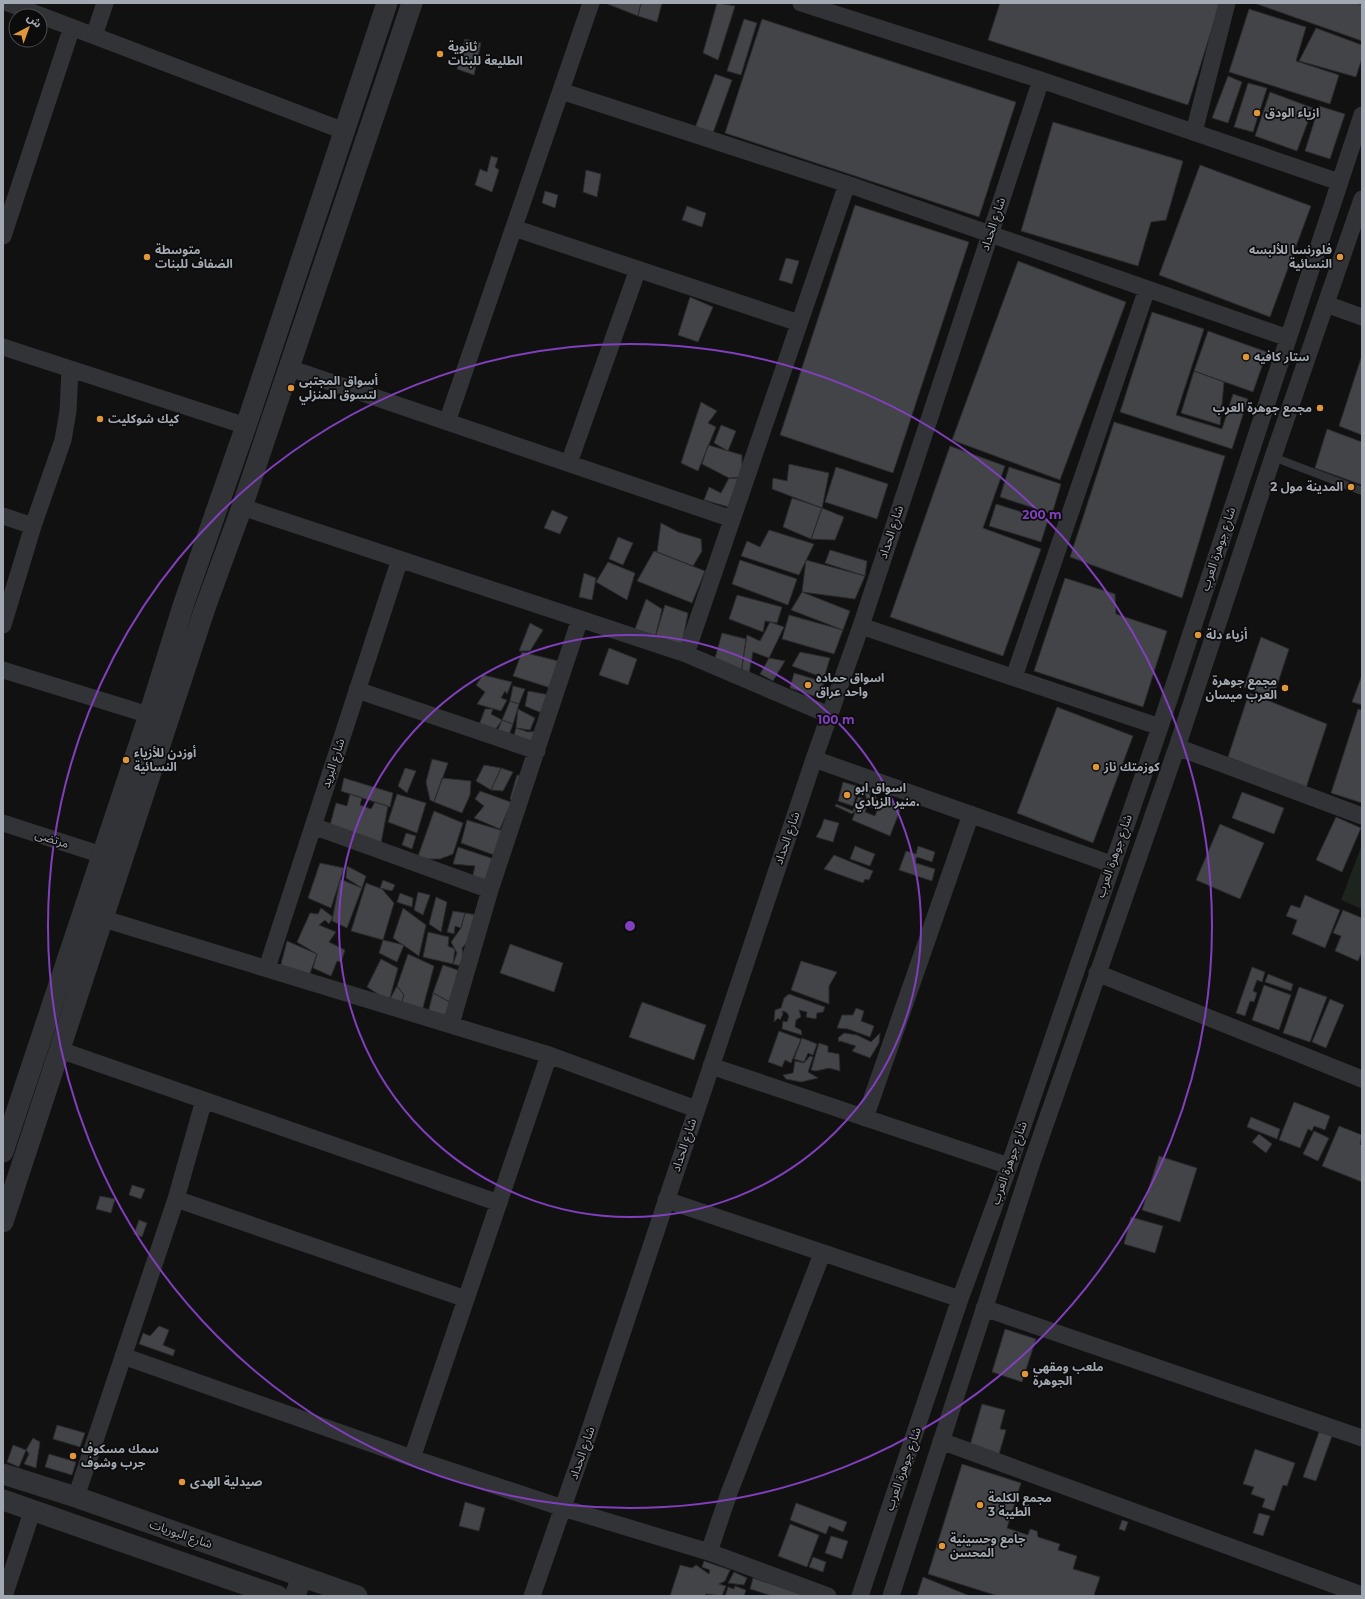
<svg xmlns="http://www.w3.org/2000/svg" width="1365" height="1599" viewBox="0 0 1365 1599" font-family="Montserrat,'Noto Sans Arabic',sans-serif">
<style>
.green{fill:#1d241e}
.building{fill:#424448;stroke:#2b2b2e}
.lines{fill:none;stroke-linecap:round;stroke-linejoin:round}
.service{stroke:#323337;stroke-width:8}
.minor{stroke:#323337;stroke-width:17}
.tertiary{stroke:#323337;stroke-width:21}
.ring{fill:none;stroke:#813fbd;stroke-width:2}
.poi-dot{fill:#e19739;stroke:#0c0c0d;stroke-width:1.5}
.labels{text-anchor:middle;stroke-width:3.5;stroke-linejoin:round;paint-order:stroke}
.poi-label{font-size:12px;font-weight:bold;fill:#a3a9b2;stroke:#0c0c0d;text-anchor:start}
.street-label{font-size:12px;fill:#a3a9b2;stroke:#0c0c0d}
.centre{fill:#813fbd;stroke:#0c0c0d;stroke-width:2}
.ring-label{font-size:12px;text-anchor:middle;font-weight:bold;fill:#813fbd;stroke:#0c0c0d;stroke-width:3.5;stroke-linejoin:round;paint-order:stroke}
</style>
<rect width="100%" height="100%" fill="#111112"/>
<path class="green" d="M1362 845V909L1341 900Z"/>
<path class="building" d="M605 3H641L638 16Z
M641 3H662L657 22 638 16Z
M717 3 735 6 718 60 703 53Z
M1000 3H1220L1188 105 988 40Z
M1254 3H1356L1362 5V41Z
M1249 9 1306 27 1296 61 1339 75 1330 104 1229 72Z
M744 19 757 23 741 75 727 71Z
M762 19 1016 102 979 217 725 133Z
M1316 28 1362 45V58L1356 77 1299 61Z
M465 39 481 43 474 75 457 69Z
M715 74 732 80 713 133 695 128Z
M1228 76 1242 82 1228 123 1212 118Z
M1248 83 1267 88 1253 132 1234 127Z
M1270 92 1313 108 1297 151 1255 136Z
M1319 106 1345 114 1330 159 1305 151Z
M1053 122 1183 161 1166 220 1151 222 1138 266 1021 231Z
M491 156 498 158 495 167 499 170 492 192 475 185 480 169 487 172Z
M1200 165 1311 206 1270 317 1159 275Z
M586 170 601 174 597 197 583 192Z
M545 191 558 195 555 208 542 203Z
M855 205 969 242 893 473 780 435Z
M687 206 706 213 702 227 682 220Z
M786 258 799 261 792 284 779 280Z
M1018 261 1126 302 1060 480 952 440Z
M690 297 713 307 698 342 678 335Z
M1152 312 1204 329 1176 415 1222 429 1233 394 1248 399 1232 449 1120 412Z
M1208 331 1267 352 1253 392 1194 371Z
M1362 355V435L1339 426Z
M1194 371 1224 382 1220 425 1181 413Z
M701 402 717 411 708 423 716 427 698 471 681 463Z
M1114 422 1225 456 1182 598 1070 557Z
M721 425 736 431 728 451 714 443Z
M1327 429 1362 442V485L1315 468Z
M708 445 742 455V477L729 478 702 464Z
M950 446 1005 466 983 528 1041 549 1003 656 890 617Z
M789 464 829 473 822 508 772 489 773 478 787 481Z
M836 467 888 484 877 519 825 502Z
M1009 467 1061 484 1052 514 1000 497Z
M729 478 746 479 732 508 704 500 709 487 721 493Z
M792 498 822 508 811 539 783 527Z
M996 504 1048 520 1041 542 989 526Z
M822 508 844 517 835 540 811 539Z
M552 510 568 517 560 534 544 528Z
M661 523 678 532 701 539 702 551 693 566 657 552Z
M769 530 814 544 799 575 741 556 747 541 760 547Z
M618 537 633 543 623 565 609 559Z
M830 550 867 561 865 576 825 563Z
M654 551 705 571 692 603 637 581Z
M740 560 797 579 788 605 732 584Z
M806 560 865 576 855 599 802 592Z
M608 562 635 573 627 600 596 582Z
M584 573 596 578 592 600 579 597Z
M1065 578 1115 594 1116 614 1167 631 1143 707 1034 671Z
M802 592 850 611 843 630 791 610Z
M737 595 782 607 777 623 765 621 763 632 729 619Z
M646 599 662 609 655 638 635 629Z
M665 605 688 613 682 644 655 638Z
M789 615 843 630 834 654 782 639Z
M770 622 784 627 769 658 753 652 749 673H741L747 635 760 641Z
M530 623 543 630 530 651H519Z
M722 633 746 639 741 673 713 665Z
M1261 637 1289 649 1273 698 1244 687Z
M609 648 637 659 628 685 599 675Z
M522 652 566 663 557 690 513 676Z
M800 652 830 658 824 678 792 666Z
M769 658 785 661 773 681 760 674Z
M794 673 824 682 820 698 790 688Z
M483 675 512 682 507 694 505 691 501 698 507 700 501 711 477 704 485 692 476 685Z
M1362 675V705L1352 702Z
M513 686 525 689 519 704 510 701Z
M528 691 555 696 549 716 525 706Z
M1249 693 1327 724 1306 788 1228 757Z
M510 701 519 704 513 724 502 720Z
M1057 707 1133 736 1093 843 1017 813Z
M485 709H493L491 714 502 720 493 733 478 728Z
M518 709 535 718 530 730 516 728Z
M1358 709 1362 710V803L1331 793Z
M502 720 513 724 507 741 495 737Z
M516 728 528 732 541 731 537 751 512 743Z
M432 759 448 763 434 802 430 800 426 782Z
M484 765 501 768 491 790 476 781Z
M405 768 416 771 407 793 398 786Z
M501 768 513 772 503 791 491 790Z
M517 775 526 777 519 805 510 799Z
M344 778 393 793 390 807 341 791Z
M442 778 471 781 470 795 462 813 434 802Z
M843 782 877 792 869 793 871 797 875 795 877 799 873 808 867 806 865 812 875 816 882 798 902 805 890 836 852 820 856 810 852 814 835 806 836 804 853 811 858 797 867 800 865 794 857 791 853 806 838 801Z
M480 791 519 805 508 810 500 829 474 818 484 806 475 799Z
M1242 792 1284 808 1274 834 1232 818Z
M350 794 362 798 360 805 371 809 375 802 388 806 381 843 330 825 336 803 347 806Z
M397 794 426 803 417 833 388 822Z
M434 811 463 823 453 854 440 859H417Z
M1336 817 1361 828 1342 872 1316 860Z
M824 819 839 823 833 842 816 837 821 828Z
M467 820 507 832 494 855 461 843Z
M1220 824 1264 843 1240 899 1196 880Z
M406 833 416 836 412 849 402 845Z
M855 846 875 854 870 866 850 859Z
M918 846 935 852 932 862 917 857 916 859V863L935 869 932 881 899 870 906 851 916 854Z
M458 847 500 861 490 890 471 883 475 866 453 864Z
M834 855 873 871 869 880 865 879 863 883 824 869Z
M320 863 344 868 331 908 308 898Z
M347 866 366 876 362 888 346 878Z
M340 879 362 888 347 928 332 921Z
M383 880 395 885 392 891 380 888Z
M366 883 382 889 394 903 383 940 351 931Z
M418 892 430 895 423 915 414 910Z
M400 893 413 898 412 907 397 902Z
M1305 895 1340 910 1325 948 1292 934 1297 920 1286 916 1291 905 1300 908Z
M436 897 447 902 441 932 429 924Z
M321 908 333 917 329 924 325 920 319 925 336 932 329 942 345 950 341 962 337 961 331 976 313 968 317 954 297 942 310 913 318 914Z
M403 908 426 925 419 956 393 938Z
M1343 910 1362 918V952L1358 961 1335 951 1341 936 1333 933Z
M453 911 465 913 461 928 455 926 454 934 447 932Z
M465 913 483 916 469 940 462 948 465 967 453 964 457 953 451 942 461 928Z
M428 932 449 937 448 946 455 949 453 964 423 957Z
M383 940 404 945 397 962 379 953Z
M287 941 317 954 309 976 280 968Z
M510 944 563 963 554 992 500 973Z
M408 954 434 966 421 1015 400 1008 404 995 397 986Z
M381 959 398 968 389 1001 367 987Z
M801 961 837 972 829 986V1004L791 990Z
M443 965 466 973 451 998 448 1001 433 993Z
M1252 967 1265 972 1262 982 1257 980 1253 991 1257 993 1254 1002 1250 1001 1245 1016 1236 1013Z
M1268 974 1293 984 1291 991 1265 982Z
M1264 985 1291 995 1279 1030 1252 1020Z
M397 986 404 995 400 1008 389 1001Z
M1299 987 1327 997 1310 1042 1283 1033Z
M433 993 448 1001 458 1000 454 1016 428 1013Z
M789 994 825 1007 823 1012 817 1013 816 1019 806 1017 807 1012 799 1010 801 1017 796 1020 795 1027 801 1030 802 1035 782 1029 783 1021 787 1022 789 1016 786 1012 782 1011 783 1014 780 1020 778 1018 774 1022 775 1010 781 1008 784 998Z
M1330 999 1344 1005 1326 1048 1312 1042Z
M642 1002 706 1025 694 1060 629 1037Z
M856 1008 864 1011 861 1021 874 1026 870 1037 848 1029 837 1028 842 1015H853Z
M779 1031 801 1039 791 1063 785 1060 782 1067 768 1062Z
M844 1033 857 1035 871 1042 880 1033 879 1043 870 1058 852 1051 856 1046 840 1041 839 1042 838 1038Z
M802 1038 817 1044 813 1055 808 1053 804 1062 794 1059Z
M819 1043 828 1046V1052L839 1054 840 1071 829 1068 816 1071 811 1070Z
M810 1056 813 1057 808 1072 818 1078 801 1082 786 1079 783 1075 793 1073 795 1061 804 1063Z
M1294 1102 1330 1116 1325 1130 1314 1126 1312 1131 1308 1129 1300 1148 1279 1140Z
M1251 1117 1280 1129 1277 1139 1247 1127Z
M1339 1126 1362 1135 1360 1144 1362 1145V1182L1322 1166Z
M1314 1131 1329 1138 1318 1161 1303 1154Z
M1259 1134 1272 1144 1266 1153 1252 1142Z
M1159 1156 1197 1168 1180 1222 1142 1210Z
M132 1185 145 1189 141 1199 129 1195Z
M100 1196 115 1199 111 1213 96 1209Z
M1131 1217 1163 1226 1155 1253 1124 1244Z
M139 1220 147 1223 142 1237 134 1234Z
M159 1326 169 1330 163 1345 175 1350 173 1356 139 1344 143 1333 150 1336Z
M1005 1329 1036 1339 1022 1382 992 1372Z
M982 1404 1005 1410 1000 1429 1006 1430 999 1454 970 1445Z
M57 1425 85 1433 80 1447 53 1439Z
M1319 1432 1332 1436 1316 1481 1303 1477Z
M33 1438 40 1442 36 1468 24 1464 29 1454 26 1450Z
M13 1445 26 1450 19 1467 7 1462Z
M1255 1449 1295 1463 1287 1486 1283 1485 1274 1511 1262 1507 1265 1499 1251 1494 1254 1487 1243 1484Z
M49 1454 76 1462 72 1475 45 1467Z
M962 1464 1021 1483 1007 1528 1028 1535 1030 1529 1037 1531 1038 1537 1060 1544 1058 1550 1077 1556 1073 1569 1100 1577 1094 1595 1098 1596H998L928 1574Z
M465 1502 485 1508 479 1531 459 1526Z
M796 1503 847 1522 843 1532 829 1526 826 1534 790 1520Z
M1259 1513 1270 1516 1263 1536 1253 1533Z
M1122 1520 1128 1522 1125 1531 1119 1529Z
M790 1524 819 1535 807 1567 778 1556Z
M831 1536 848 1541 842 1559 825 1553Z
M813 1557 826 1562 823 1572 809 1567Z
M704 1561 730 1570 725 1581 719 1584 726 1586 722 1596 706 1594 705 1596H670L680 1565 692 1568 696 1565 709 1574 710 1570 702 1567Z
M734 1572 747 1578 744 1585 728 1583Z
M923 1577 970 1596H917Z
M753 1578 804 1595 803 1596H772L750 1589Z
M735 1586 746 1590 744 1596H725L728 1587 734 1589Z"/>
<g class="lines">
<path class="service" d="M1273 457 1362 491"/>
<path class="minor" d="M8 3 344 131
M801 3 1041 80 1339 182
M94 36 105 3
M561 91 847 184 1288 338
M1194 132 1227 3
M514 228 799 323
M3 236 72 27
M1326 304 1362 317
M3 347 246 426
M289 368 732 519
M447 422 591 3
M569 463 638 269
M242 507 686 654 829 715
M3 516 33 526
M3 625 33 526 63 440 68 411 70 369
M861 626 1160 727
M686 654 847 184
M3 670 149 715
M1014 677 1147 289
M357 690 537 751
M1177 747 1362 816
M814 759 1111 864
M3 823 102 855
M313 826 490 890
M104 919 549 1055 696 1109
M267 968 400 559
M1097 973 1362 1079
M451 1024 490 890 580 619
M60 1050 499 1203
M711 1066 1009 1166
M865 1118 971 814
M176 1199 466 1299
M666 1200 960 1299
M984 1308 1362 1438
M123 1356 412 1458 563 1508 709 1552 828 1596
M941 1441 1362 1595
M412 1458 549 1055
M76 1497 176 1199 204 1100
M709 1552 729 1493 822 1254
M4 1596 33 1509
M532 1596 584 1447 814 759 861 626 1041 80
M860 1596 960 1299 1009 1166 1160 727 1362 115
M891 1596 1031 1165 1177 747 1273 457 1362 199"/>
<path class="tertiary" d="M3 1152 149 715 184 603 246 426 387 3
M3 1222 205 608 242 507 412 3
M3 1474 76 1497 357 1596
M3 1500 278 1596
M295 1596 299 1585 298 1575"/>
</g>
<g class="ring">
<circle cx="630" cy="926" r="291"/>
<circle cx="630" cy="926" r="582"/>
</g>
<g class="poi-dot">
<circle cx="440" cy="54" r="4"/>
<circle cx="1257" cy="113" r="4"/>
<circle cx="147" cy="257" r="4"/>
<circle cx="1340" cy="257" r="4"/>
<circle cx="1246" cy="357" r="4"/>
<circle cx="291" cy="388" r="4"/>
<circle cx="1320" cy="408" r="4"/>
<circle cx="100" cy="419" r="4"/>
<circle cx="1351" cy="487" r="4"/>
<circle cx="1198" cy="635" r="4"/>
<circle cx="808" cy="685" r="4"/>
<circle cx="1285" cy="688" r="4"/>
<circle cx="126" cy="760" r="4"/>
<circle cx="1096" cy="767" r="4"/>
<circle cx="847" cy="795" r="4"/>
<circle cx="1025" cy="1374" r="4"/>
<circle cx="73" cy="1456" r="4"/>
<circle cx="182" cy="1482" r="4"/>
<circle cx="980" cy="1505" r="4"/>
<circle cx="942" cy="1546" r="4"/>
</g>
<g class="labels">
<g class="poi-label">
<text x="448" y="51">ثانوية<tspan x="448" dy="14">الطليعة للبنات</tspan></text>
<text x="1265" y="117">ازياء الودق</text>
<text x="155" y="254">متوسطة<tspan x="155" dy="14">الضفاف للبنات</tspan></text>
<text x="1332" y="254" text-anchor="end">فلورنسا للألبسه<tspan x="1332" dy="14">النسائية</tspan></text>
<text x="1254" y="361">ستار كافيه</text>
<text x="299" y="385">أسواق المجتبى<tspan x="299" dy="14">لتسوق المنزلي</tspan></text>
<text x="1312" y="412" text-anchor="end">مجمع جوهرة العرب</text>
<text x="108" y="423">كيك شوكليت</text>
<text x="1343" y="491" text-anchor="end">المدينة مول 2</text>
<text x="1206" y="639">أزياء دلة</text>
<text x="816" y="682">اسواق حماده<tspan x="816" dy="14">واحد عراق</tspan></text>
<text x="1277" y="685" text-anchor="end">مجمع جوهرة<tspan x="1277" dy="14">العرب ميسان</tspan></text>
<text x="134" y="757">أوزدن للأزياء<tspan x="134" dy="14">النسائية</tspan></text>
<text x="1104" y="771">كوزمتك ناز</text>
<text x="855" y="792">اسواق ابو<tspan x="855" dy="14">منير الزيادي.</tspan></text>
<text x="1033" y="1371">ملعب ومقهى<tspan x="1033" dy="14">الجوهرة</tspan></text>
<text x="81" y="1453">سمك مسكوف<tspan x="81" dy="14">جرب وشوف</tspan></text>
<text x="190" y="1486">صيدلية الهدى</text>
<text x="988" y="1502">مجمع الكلمة<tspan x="988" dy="14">الطيبة 3</tspan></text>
<text x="950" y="1543">جامع وحسينية<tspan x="950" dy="14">المحسن</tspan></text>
</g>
<g class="street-label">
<text transform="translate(993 224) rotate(-72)" y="4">شارع الحداد</text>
<text transform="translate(891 532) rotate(-72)" y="4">شارع الحداد</text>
<text transform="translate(1218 549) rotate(-72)" y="4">شارع جوهرة العرب</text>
<text transform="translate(333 763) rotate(-72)" y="4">شارع البريد</text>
<text transform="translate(787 838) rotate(-71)" y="4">شارع الحداد</text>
<text transform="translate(52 839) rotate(18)" y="4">مرتضى</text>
<text transform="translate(1114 856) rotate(-71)" y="4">شارع جوهرة العرب</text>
<text transform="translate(684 1145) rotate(-72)" y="4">شارع الحداد</text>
<text transform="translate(1009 1163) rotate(-71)" y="4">شارع جوهرة العرب</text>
<text transform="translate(582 1453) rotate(-71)" y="4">شارع الحداد</text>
<text transform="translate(903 1469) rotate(-71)" y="4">شارع جوهرة العرب</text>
<text transform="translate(181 1534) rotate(19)" y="4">شارع البوريات</text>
</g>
</g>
<circle cx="630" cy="926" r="6" class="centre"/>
<g class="ring-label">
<text x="1042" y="519">200 m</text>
<text x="836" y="724">100 m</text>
</g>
<rect width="1365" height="1599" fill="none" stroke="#a3a9b2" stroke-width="8"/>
<g transform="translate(28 28) rotate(41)"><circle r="19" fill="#0c0c0d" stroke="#484b4f"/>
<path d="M0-3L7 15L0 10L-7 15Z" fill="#e19739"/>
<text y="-6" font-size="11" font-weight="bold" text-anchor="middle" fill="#a3a9b2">ش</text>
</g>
</svg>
